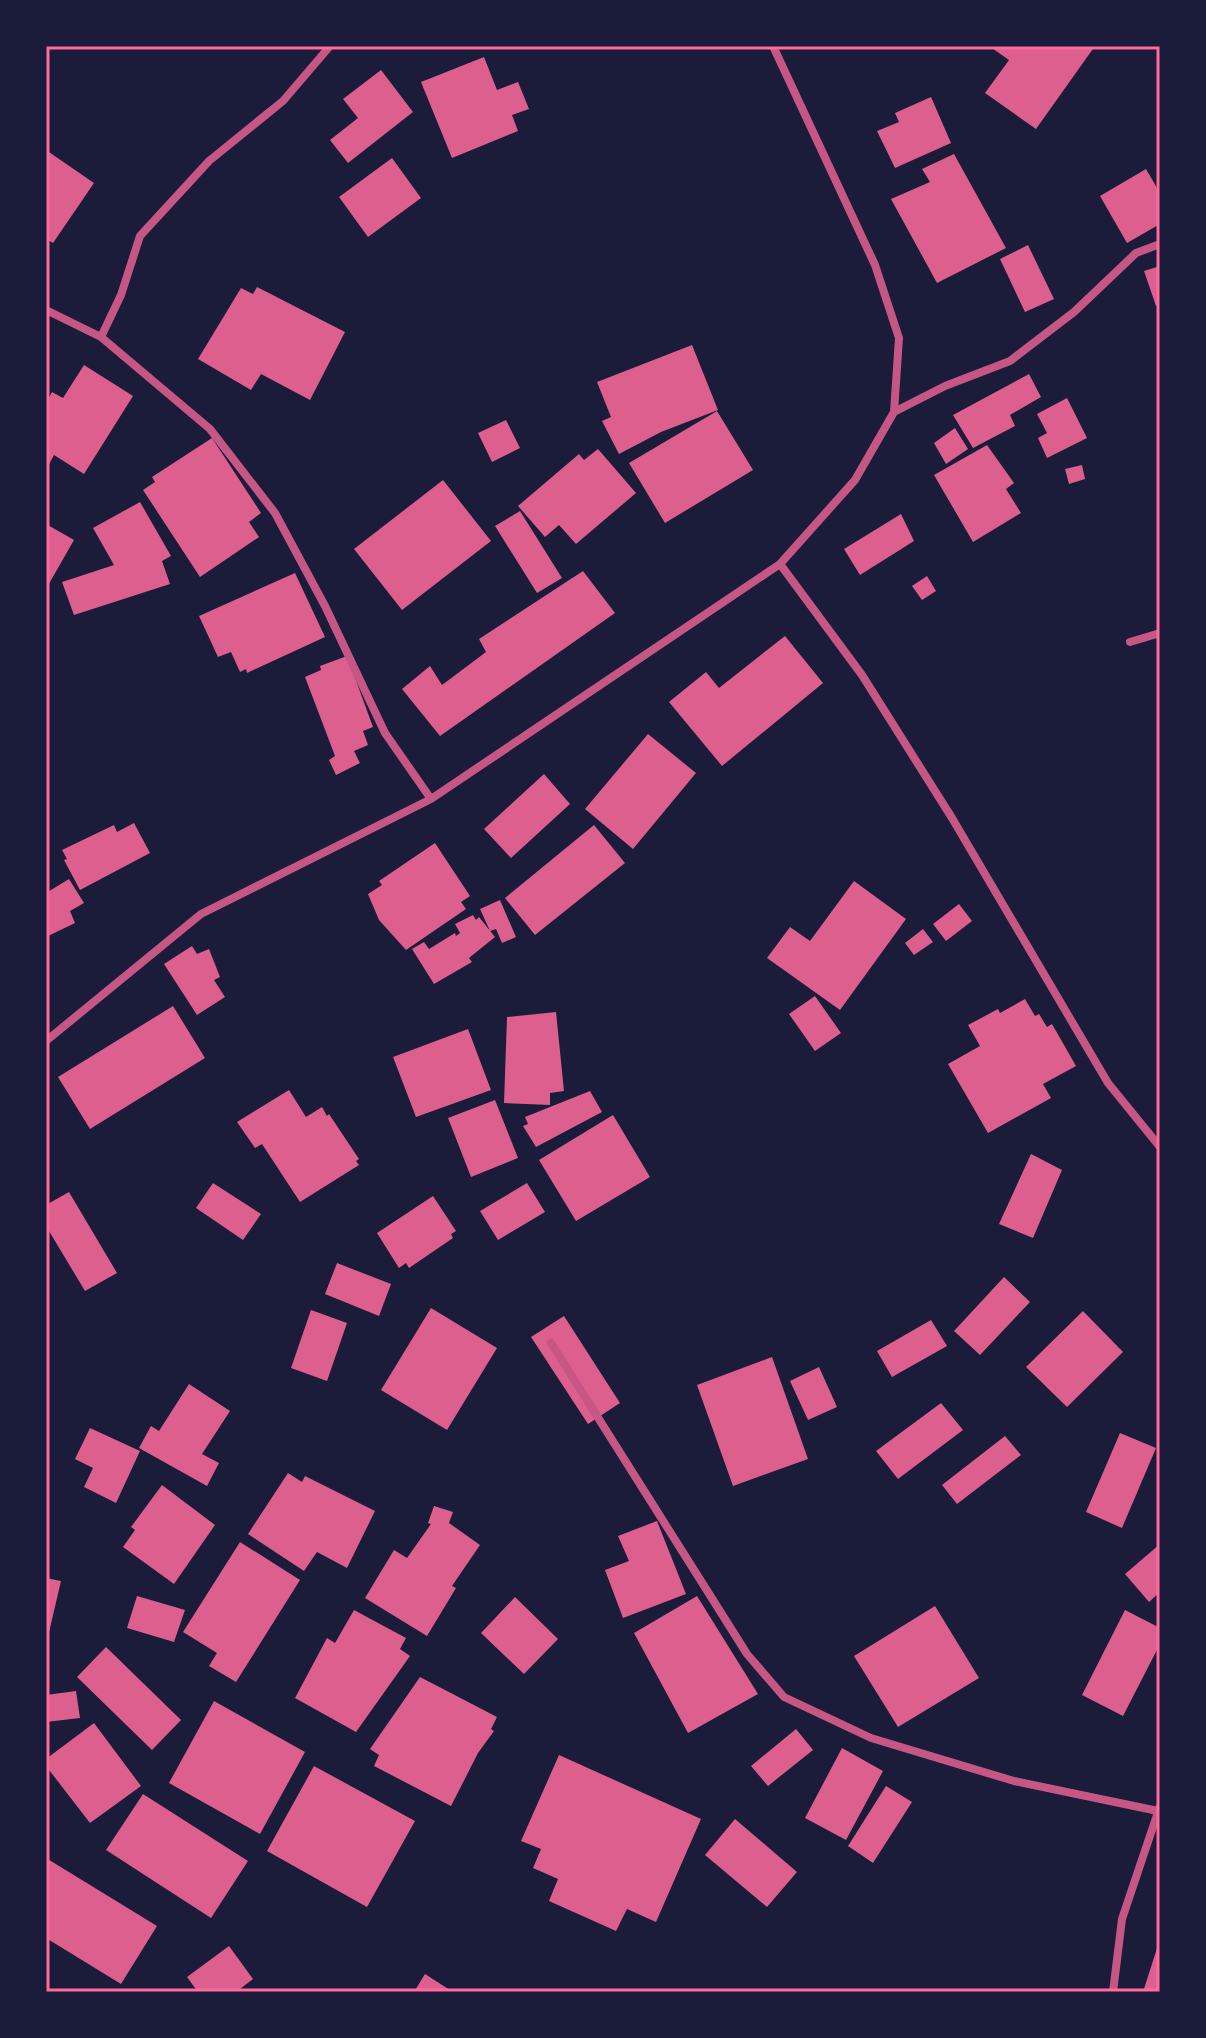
<svg xmlns="http://www.w3.org/2000/svg" width="1206" height="2038" viewBox="0 0 1206 2038" font-family="Quicksand,sans-serif">
<style>
.building{fill:#dd5f8e}
.lines{fill:none;stroke-linecap:round;stroke-linejoin:round}
.minor{stroke:#c65784;stroke-width:8}
.neatline{fill:none;stroke:#ff6b9d;stroke-width:3}
</style>
<rect width="100%" height="100%" fill="#1b1b3a"/>
<path class="building" d="M989 46H1095L1036 129 985 93 1009 60Z
M484 57 497 90 518 82 529 109 512 115 518 131 452 158 421 82Z
M381 70 413 112 348 163 330 140 358 118 343 99Z
M931 97 951 143 895 168 877 131 899 122 895 113Z
M46 150 94 183 53 243 46 239Z
M954 154 1006 248 937 283 891 199 930 182 922 169Z
M392 158 421 198 368 237 339 197Z
M1146 169 1160 193V224L1127 243 1100 196Z
M1028 245 1054 299 1025 312 1000 259Z
M1160 266V305L1156 306 1144 271Z
M257 287 345 332 310 400 261 374 251 390 198 359 241 288 253 294Z
M692 345 718 410 661 432 619 454 602 421 611 417 597 382Z
M84 365 133 396 84 474 54 455 46 470V403L52 392 63 398Z
M1029 374 1041 397 1010 415 1015 426 973 448 953 415Z
M1067 398 1087 438 1047 458 1038 438 1047 433 1037 414Z
M717 411 753 470 665 523 629 463Z
M506 420 520 448 492 462 478 433Z
M955 428 968 449 946 464 934 443Z
M212 438 261 513 249 522 259 537 200 577 143 490 155 482 152 477Z
M987 445 1014 483 1006 489 1021 513 973 542 934 475Z
M598 449 636 493 576 544 559 525 545 537 518 506 579 454 584 460Z
M1082 465 1085 479 1069 484 1065 469Z
M443 480 491 541 402 610 354 549Z
M140 502 171 556 162 561 170 584 74 615 62 582 114 565 93 528Z
M520 511 562 578 537 593 495 526Z
M901 514 914 541 860 575 844 549Z
M46 524 74 540 46 589Z
M583 571 615 613 440 736 402 689 430 666 442 685 486 652 479 639Z
M295 573 325 637 247 673 246 669 240 672 231 652 218 657 199 616Z
M927 576 936 591 922 600 912 586Z
M785 636 823 683 722 766 669 702 706 672 719 688Z
M347 656 373 727 363 731 368 745 354 751 360 763 336 775 329 760 335 756 305 677 321 670 320 666Z
M648 734 696 773 633 849 585 809Z
M544 774 570 804 511 858 484 829Z
M134 823 150 853 80 890 64 860 67 859 62 850 114 825 117 832Z
M594 825 625 863 535 935 505 898Z
M435 843 470 896 461 902 466 909 406 950 379 920 368 894 382 885 379 881Z
M69 879 84 903 70 911 75 923 46 937V893Z
M854 881 906 919 840 1010 767 958 790 927 810 941Z
M500 900 516 937 502 943 496 929 490 931 480 909Z
M959 904 972 921 946 941 933 924Z
M473 915 476 920 479 917 495 937 469 958 472 962 434 984 412 949 424 942 429 949 455 933 456 936 460 933 455 924Z
M923 929 933 942 914 955 905 943Z
M192 946 197 954 209 949 220 977 214 980 225 997 197 1015 164 964Z
M815 996 841 1033 815 1051 789 1014Z
M1025 999 1035 1016 1039 1014 1047 1027 1052 1024 1076 1066 1043 1084 1051 1098 988 1133 948 1064 980 1046 968 1025 998 1009 1000 1013Z
M173 1006 205 1058 90 1129 58 1077Z
M556 1012 564 1091 550 1093V1105L504 1103 507 1017Z
M468 1029 491 1090 416 1117 393 1057Z
M289 1090 306 1117 322 1107 327 1116 329 1114 359 1159 356 1161 359 1165 300 1202 262 1144 255 1148 237 1122Z
M590 1091 602 1112 536 1147 523 1126 528 1124 525 1117Z
M495 1100 518 1158 471 1177 448 1118Z
M613 1115 650 1177 576 1221 539 1160Z
M1031 1154 1062 1170 1033 1238 999 1224Z
M213 1183 261 1214 243 1240 196 1208Z
M527 1183 545 1212 498 1240 480 1211Z
M69 1192 117 1273 85 1291 46 1226V1205Z
M433 1196 456 1231 451 1234 453 1238 409 1268 406 1263 399 1268 377 1233Z
M337 1263 391 1284 379 1316 325 1294Z
M1004 1277 1030 1302 980 1355 954 1331Z
M431 1308 497 1348 447 1430 381 1390Z
M311 1310 347 1323 327 1381 291 1368Z
M1083 1311 1123 1352 1067 1407 1026 1367Z
M564 1316 620 1403 588 1424 531 1337Z
M931 1320 947 1346 892 1377 877 1351Z
M772 1357 808 1459 733 1486 697 1385Z
M819 1367 837 1407 808 1420 790 1381Z
M189 1384 230 1411 202 1454 219 1463 207 1486 139 1448 151 1426 159 1431Z
M941 1403 963 1430 898 1479 876 1451Z
M90 1428 140 1451 116 1503 84 1487 93 1468 75 1459Z
M1120 1433 1156 1448 1122 1528 1086 1512Z
M1005 1436 1021 1455 957 1504 942 1485Z
M288 1473 302 1482 305 1476 375 1511 347 1568 317 1552 304 1571 248 1534Z
M162 1485 215 1525 174 1584 123 1547 135 1530 131 1527Z
M434 1506 453 1512 449 1523 480 1545 452 1586 456 1588 427 1636 365 1598 394 1550 407 1558 431 1524 428 1523Z
M657 1521 686 1594 623 1618 605 1570 629 1561 618 1536Z
M240 1542 300 1580 236 1682 209 1666 217 1653 183 1632Z
M1160 1544V1592L1149 1602 1125 1574Z
M46 1578 61 1581 47 1641H46Z
M137 1596 185 1610 174 1642 127 1628Z
M697 1596 758 1694 688 1733 634 1633Z
M515 1597 558 1639 524 1674 481 1633Z
M935 1606 979 1678 898 1727 854 1656Z
M354 1610 406 1638 400 1649 410 1656 356 1732 295 1698 327 1638 335 1643Z
M1125 1610 1160 1628V1644L1123 1716 1082 1695Z
M106 1647 181 1720 152 1750 77 1677Z
M420 1677 497 1717 491 1729 494 1731 478 1753 451 1806 374 1766 379 1755 370 1749Z
M76 1691 80 1718 46 1722V1695Z
M214 1701 305 1752 260 1834 169 1783Z
M94 1723 141 1786 90 1823 46 1766V1759Z
M796 1729 813 1750 768 1786 751 1766Z
M842 1748 883 1771 846 1840 805 1818Z
M559 1755 701 1819 656 1922 627 1909 616 1931 549 1901 558 1879 533 1868 541 1849 521 1841Z
M314 1766 415 1821 367 1907 267 1851Z
M886 1786 912 1802 873 1863 848 1846Z
M143 1794 248 1861 211 1918 106 1850Z
M735 1819 797 1872 767 1907 705 1855Z
M46 1858 157 1926 121 1984 46 1938Z
M1159 1942 1160 1992H1143Z
M229 1946 253 1979 236 1992H198L187 1977Z
M425 1974 453 1992H414Z"/>
<g class="lines">
<path class="minor" d="M46 310 101 337 210 429 275 513 325 606 385 733 431 799
M101 337 121 295 140 236 209 161 283 101 330 46
M894 412 945 386 1010 361 1074 312 1136 253 1160 244
M780 564 862 675 952 818 1108 1083 1160 1147
M1130 642 1160 633
M46 1041 201 914 431 799 780 564 855 480 894 412 899 338 875 265 773 46
M551 1343 747 1654 784 1697 871 1738 1014 1781 1158 1811
M1113 1992 1122 1919 1160 1806"/>
</g>
<rect width="1206" height="2038" fill="none" stroke="#1b1b3a" stroke-width="96"/>
<rect x="48" y="48" width="1110" height="1942" class="neatline"/>
</svg>
